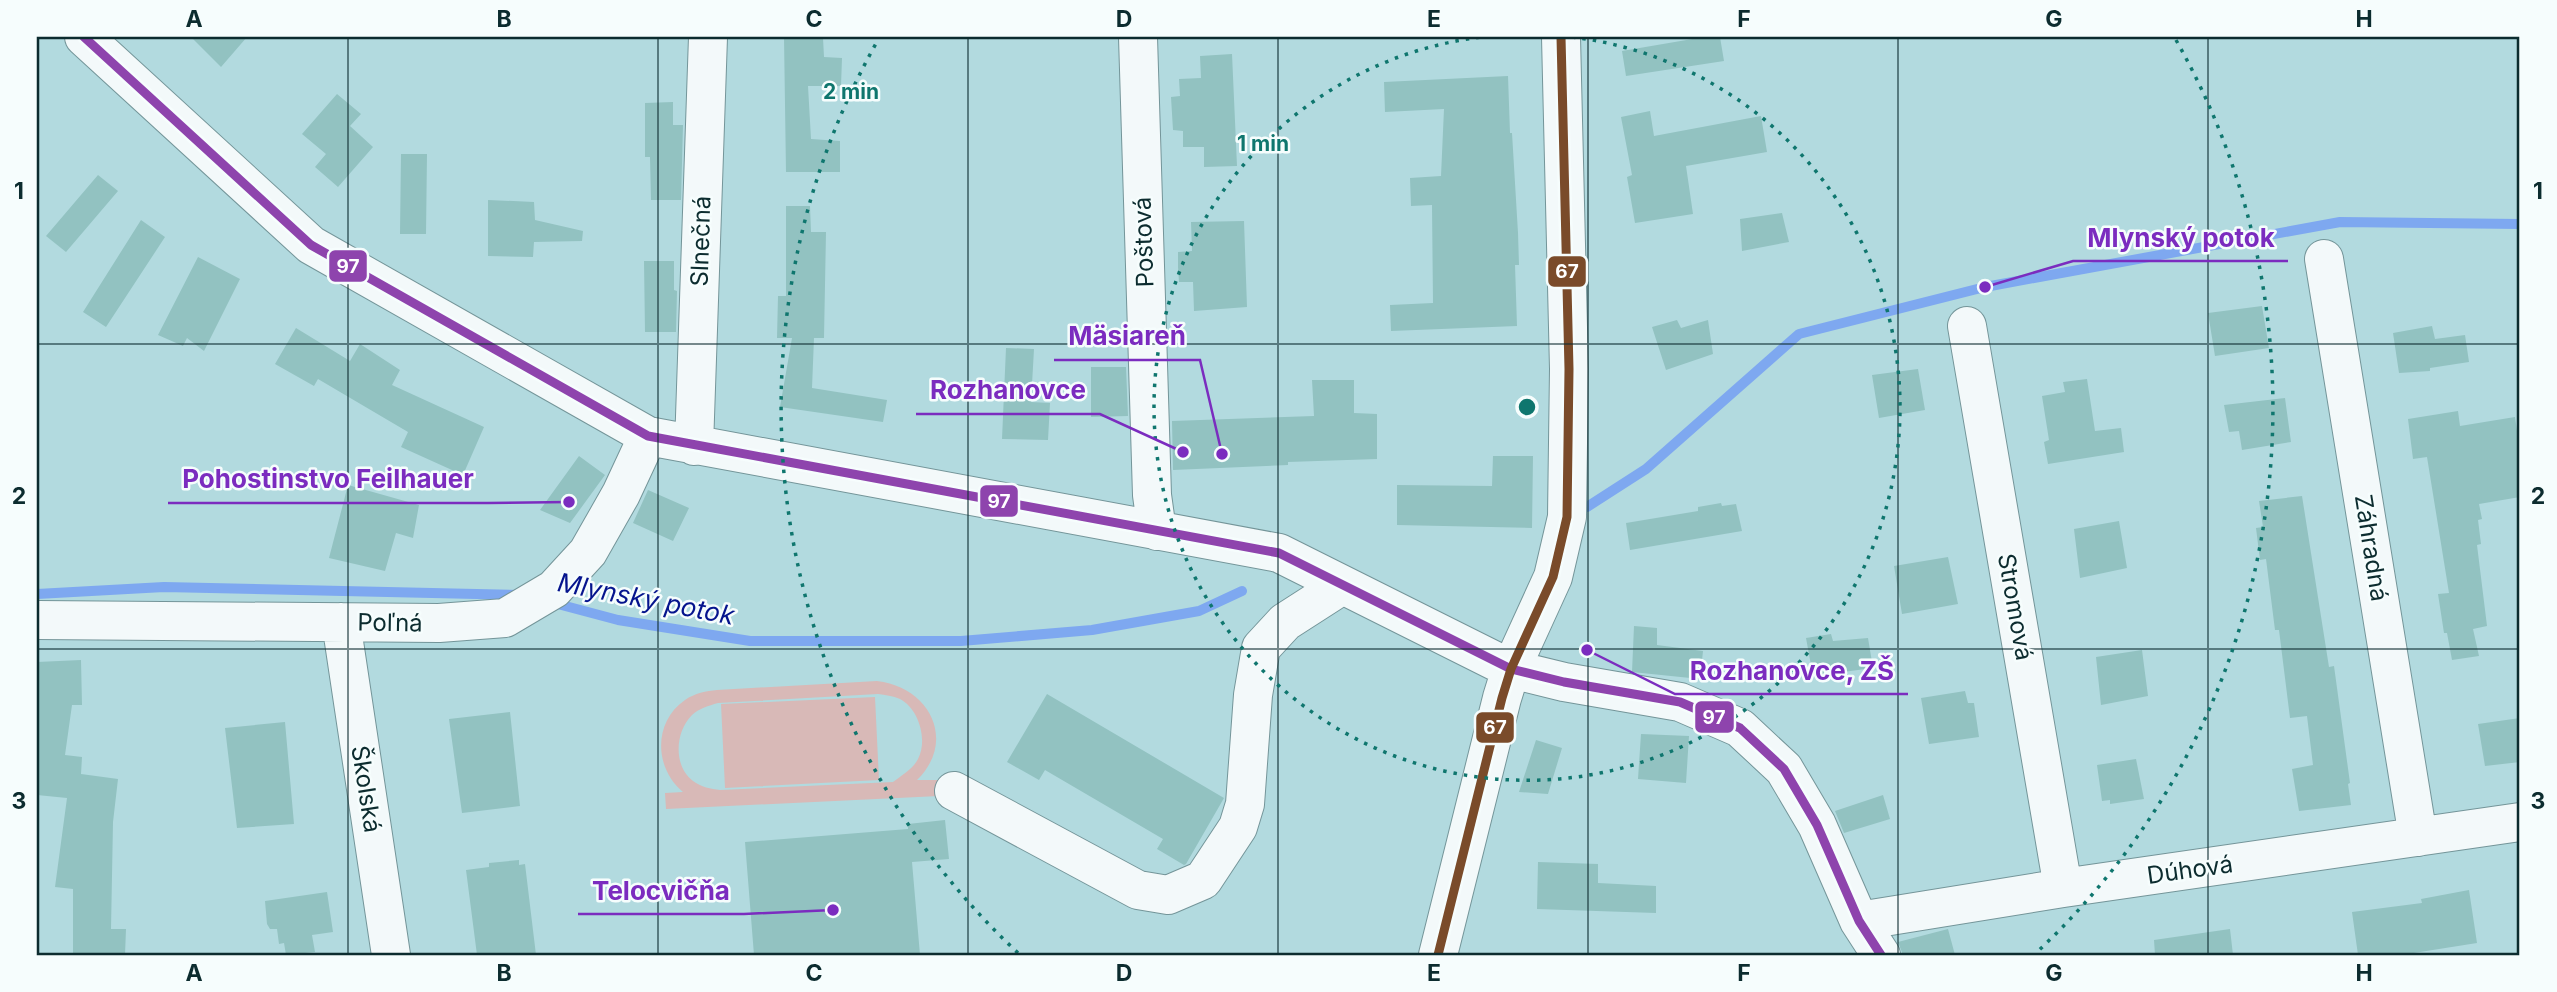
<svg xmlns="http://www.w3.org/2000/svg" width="2557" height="992" viewBox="0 0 2557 992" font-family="Inter,sans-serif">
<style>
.green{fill:#d8b9b7;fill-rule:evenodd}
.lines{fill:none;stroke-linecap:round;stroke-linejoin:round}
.stream{stroke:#7ea8f0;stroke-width:10}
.building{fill:#92c2c1}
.minor-casing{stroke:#749599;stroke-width:40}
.minor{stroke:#f3f9fa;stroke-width:38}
.bus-1-casing{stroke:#f6fdfd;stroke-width:14}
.bus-2-casing{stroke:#f6fdfd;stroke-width:14}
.bus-1{stroke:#8e44ad;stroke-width:9}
.bus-2{stroke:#7a4b2a;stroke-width:9}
.grid{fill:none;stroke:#0c2c2f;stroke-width:2;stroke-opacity:0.55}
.ring{fill:none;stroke:#0f766e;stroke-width:3.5;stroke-dasharray:3.5 7}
.labels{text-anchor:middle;stroke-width:5;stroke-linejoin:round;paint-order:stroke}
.street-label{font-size:24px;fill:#0c2c2f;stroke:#f6fdfd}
.water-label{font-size:26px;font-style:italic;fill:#05148d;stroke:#f6fdfd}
.centre{fill:#0f766e;stroke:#f6fdfd;stroke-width:3.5}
.ring-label{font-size:21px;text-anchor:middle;font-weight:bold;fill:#0f766e;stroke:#f6fdfd;stroke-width:5;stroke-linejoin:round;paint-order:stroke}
.leader{fill:none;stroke:#7b2cbf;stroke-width:2.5}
.callout-dot{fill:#7b2cbf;stroke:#f6fdfd;stroke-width:2.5}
.callout-label{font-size:26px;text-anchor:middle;font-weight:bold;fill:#7b2cbf;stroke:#f6fdfd;stroke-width:5;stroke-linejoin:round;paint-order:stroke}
.line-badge{stroke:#f6fdfd;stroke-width:2.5}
.badge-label{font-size:19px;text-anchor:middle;font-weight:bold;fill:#fff}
.neatline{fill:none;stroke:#0c2c2f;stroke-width:2.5}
.grid-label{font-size:23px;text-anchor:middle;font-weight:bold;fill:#0c2c2f}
</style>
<rect width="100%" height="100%" fill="#b2dadf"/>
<path class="green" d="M877 681C930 687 957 741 917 780H938L939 796 666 809 665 793 683 792C654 768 653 722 685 700 695 693 706 691 717 690ZM878 694C885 695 893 696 900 699 919 709 928 740 918 759 913 769 902 775 893 782L720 790C711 789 701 787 693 781 673 766 675 732 692 715 700 708 708 706 718 703Z
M875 697 879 780 725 788 721 704Z"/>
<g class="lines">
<path class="stream" d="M1587 507 1646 469 1799 334 1985 287 2340 222 2520 224
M37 594 164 587 522 595
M554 603 618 620 750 641H961L1092 630 1199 611 1242 591"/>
</g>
<path class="building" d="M191 37H247L221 67Z
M784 37 823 38 824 57 842 58 841 86H808L811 139 840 141V172H786Z
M1704 37H1720L1724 61 1626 76 1622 51Z
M1232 54 1237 166 1204 167V147H1183V131L1173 130 1171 97 1180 96 1179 79 1201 78 1200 56Z
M1508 76 1510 133H1512L1518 233 1519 265H1515L1517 326 1391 331 1390 305 1433 303 1432 205 1411 206 1410 178 1441 176 1444 109 1385 112 1384 82Z
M337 94 361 114 350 126 373 147 338 187 315 167 326 154 302 134Z
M673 102V125H683L681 200H651L650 157H645V103Z
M1650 111 1654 136 1761 116 1767 152 1686 166 1693 214 1635 223 1627 177 1632 175 1621 117Z
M401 154H427L426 234H400Z
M98 175 118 191 66 252 46 236Z
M488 200 534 202 535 220 583 231 582 241 534 242 533 257 488 256Z
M786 206H810L811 232H826L824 338H814L812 388 887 400 883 422 780 407 792 338H777L778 296H786Z
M1782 213 1789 242 1742 251 1740 219Z
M141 220 165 237 106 327 83 312Z
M1244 221 1247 307 1194 311 1193 282H1179L1178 267V252L1192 251 1191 222Z
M198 257 240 279 204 351 187 338 183 346 158 335Z
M644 261H674V290L677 291 676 332H645Z
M2262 306 2269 348 2215 356 2208 313Z
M1677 320 1681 328 1708 320 1713 354 1666 370 1652 327Z
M2432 326 2435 339 2465 335 2469 362 2430 368V371L2399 373 2393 333Z
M296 328 350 361 360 344 400 370 392 385 484 427 463 475 401 447 408 432 318 379 314 386 275 364Z
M1006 348 1034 349 1031 402 1050 403 1048 440 1002 439Z
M1091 367H1126L1128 416 1091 417Z
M1918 369 1925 410 1879 418 1872 375Z
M2087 379 2095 431 2121 428 2124 452 2048 464 2044 442 2049 440 2042 396 2065 392 2063 382Z
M1312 380H1354V413L1377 414V459L1288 462V465L1173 470 1172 421 1314 416Z
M2285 398 2291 442 2242 450 2239 431 2229 432 2224 405Z
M2458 411 2460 426 2515 417 2520 452V497L2479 504 2482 519 2478 520 2481 544 2477 545 2487 626 2473 629 2479 656 2452 660 2447 633H2444L2438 594 2449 593 2427 457 2413 459 2408 419Z
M579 456 605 475 570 523 540 510Z
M1493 456H1533L1532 528 1397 525V485L1492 486Z
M348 485 419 505 413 538 396 533 385 571 329 558Z
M648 490 689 508 673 541 633 523Z
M2302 496 2329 667 2334 666 2350 783 2348 784 2351 805 2299 811 2292 769 2313 765 2307 716 2290 718 2279 630H2275L2266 559 2260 560 2256 528 2263 527 2259 501Z
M1721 503 1722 506 1736 504 1742 531 1630 550 1626 523 1698 511V507Z
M2119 521 2127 568 2080 578 2074 529Z
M1948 557 1958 604 1902 614 1894 566Z
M1634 626 1657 628V645L1703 651 1700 679 1632 672Z
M1831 634 1833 641 1868 638 1873 668 1813 676 1806 638Z
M2142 650 2148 696 2101 705 2096 657Z
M81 660 82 705H72L65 755 82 757 81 774 118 779 113 822 111 929H126L125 955H77V953H73V889L55 887 67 798 37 795V662Z
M1965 691 1968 703H1974L1979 737 1929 744 1921 698Z
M1047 694 1224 798 1186 864 1184 865 1157 849 1163 839 1045 770 1039 780 1007 762Z
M510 712 520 806 462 813 449 719Z
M2520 718V762L2485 766 2478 724Z
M285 722 294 824 237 828 225 728Z
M1641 734 1689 736 1686 783 1638 779Z
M1536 740 1562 748 1548 794 1519 792Z
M2136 759 2144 799 2110 804V800L2102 801 2097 765Z
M1883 795 1890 819 1844 833 1835 811Z
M945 820 949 859 912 862 920 955H754L745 842 908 829V824Z
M519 860V865L525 864 536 955H477L466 870 489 867V863Z
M1538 862 1598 864V883L1656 886V913L1537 909Z
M2469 890 2477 943 2401 955H2358L2352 912 2422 903 2421 899Z
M327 892 333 932 312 935 315 952 286 955 284 943 279 944 277 929H270L267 924 265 901Z
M1948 929 1955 955H1903L1898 942Z
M2230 929 2233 955H2155L2154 940Z"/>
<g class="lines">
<defs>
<path id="minor" d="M84 37 311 245 648 436 1279 553 1511 669 1564 682 1680 702 1740 728 1784 769 1817 825 1859 921 1881 955
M1138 37 1152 495 1157 531
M2324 259 2418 837
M1967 326 2063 888
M694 446 708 37
M37 620 439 623 505 618 554 589 588 552 621 494 648 436
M341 622 391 955
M954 791 1138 890 1168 895 1203 880 1238 827 1245 804 1253 695 1261 648 1285 622 1341 586
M1859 921 2063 888 2520 822
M1438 955 1502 698 1511 669 1553 577 1567 517 1569 369 1561 37"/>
</defs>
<use href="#minor" class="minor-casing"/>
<use href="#minor" class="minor"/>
<defs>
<path id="bus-1" d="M84 37 311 245 648 436 1279 553 1511 669 1564 682 1680 702 1740 728 1784 769 1817 825 1859 921 1881 955"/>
<path id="bus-2" d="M1438 955 1502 698 1511 669 1553 577 1567 517 1569 369 1561 37"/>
</defs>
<use href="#bus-1" class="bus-1-casing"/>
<use href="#bus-2" class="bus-2-casing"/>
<use href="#bus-1" class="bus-1"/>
<use href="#bus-2" class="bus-2"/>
</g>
<path class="grid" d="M348 37V955M658 37V955M968 37V955M1278 37V955M1588 37V955M1898 37V955M2208 37V955M37 344H2520M37 649H2520"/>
<g class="ring">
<path d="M1572 37A373 373 0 1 1 1482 37"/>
<path d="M1018 953A746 746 0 0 1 878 40M2176 40A746 746 0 0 1 2036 953"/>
</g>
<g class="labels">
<g class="street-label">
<text transform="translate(701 241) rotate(-88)" y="8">Slnečná</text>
<text transform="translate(1144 242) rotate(-92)" y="8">Poštová</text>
<text transform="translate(2371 548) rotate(81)" y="8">Záhradná</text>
<text transform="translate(2015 607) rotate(80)" y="8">Stromová</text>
<text transform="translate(390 623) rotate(1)" y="8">Poľná</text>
<text transform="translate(366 789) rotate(81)" y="8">Školská</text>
<text transform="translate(2190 870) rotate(-8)" y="8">Dúhová</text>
</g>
<g class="water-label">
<text transform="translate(646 599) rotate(11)" y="9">Mlynský potok</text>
</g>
</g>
<circle cx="1527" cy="407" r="10" class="centre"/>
<g class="ring-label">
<text x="851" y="99">2 min</text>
<text x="1263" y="151">1 min</text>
</g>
<path class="leader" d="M1985 287L2073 261H2288M1222 454L1200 360H1054M1183 452L1100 414H916M569 502L488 503H168M1587 650L1675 694H1908M833 910L744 914H578"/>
<g class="callout-dot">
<circle cx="1985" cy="287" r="7"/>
<circle cx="1222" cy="454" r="7"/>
<circle cx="1183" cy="452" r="7"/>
<circle cx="569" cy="502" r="7"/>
<circle cx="1587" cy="650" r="7"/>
<circle cx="833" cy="910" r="7"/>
</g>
<g class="callout-label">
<text x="2181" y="247">Mlynský potok</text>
<text x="1127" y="345">Mäsiareň</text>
<text x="1008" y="399">Rozhanovce</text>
<text x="328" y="488">Pohostinstvo Feilhauer</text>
<text x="1792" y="680">Rozhanovce, ZŠ</text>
<text x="661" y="900">Telocvičňa</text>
</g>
<g class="line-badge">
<rect x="328" y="249" width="40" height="34" rx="7" fill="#8e44ad"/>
<rect x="1547" y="255" width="40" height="33" rx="7" fill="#7a4b2a"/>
<rect x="979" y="484" width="40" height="34" rx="7" fill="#8e44ad"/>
<rect x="1694" y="700" width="41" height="34" rx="7" fill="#8e44ad"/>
<rect x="1475" y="711" width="40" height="33" rx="7" fill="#7a4b2a"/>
</g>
<g class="badge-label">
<text x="348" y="273">97</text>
<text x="1567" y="278">67</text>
<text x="999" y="508">97</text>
<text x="1714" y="724">97</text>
<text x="1495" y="734">67</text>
</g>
<rect width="2557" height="992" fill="none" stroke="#f6fdfd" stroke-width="77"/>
<rect x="38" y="38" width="2480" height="916" class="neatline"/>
<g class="grid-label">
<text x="194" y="27">A</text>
<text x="504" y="27">B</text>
<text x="814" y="27">C</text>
<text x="1124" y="27">D</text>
<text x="1434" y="27">E</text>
<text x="1744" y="27">F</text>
<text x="2054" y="27">G</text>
<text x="2364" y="27">H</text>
<text x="19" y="199">1</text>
<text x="2538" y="199">1</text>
<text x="19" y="504">2</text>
<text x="2538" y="504">2</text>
<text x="19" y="809">3</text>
<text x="2538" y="809">3</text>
<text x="194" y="981">A</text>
<text x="504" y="981">B</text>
<text x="814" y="981">C</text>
<text x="1124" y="981">D</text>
<text x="1434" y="981">E</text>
<text x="1744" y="981">F</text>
<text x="2054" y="981">G</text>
<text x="2364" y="981">H</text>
</g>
</svg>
